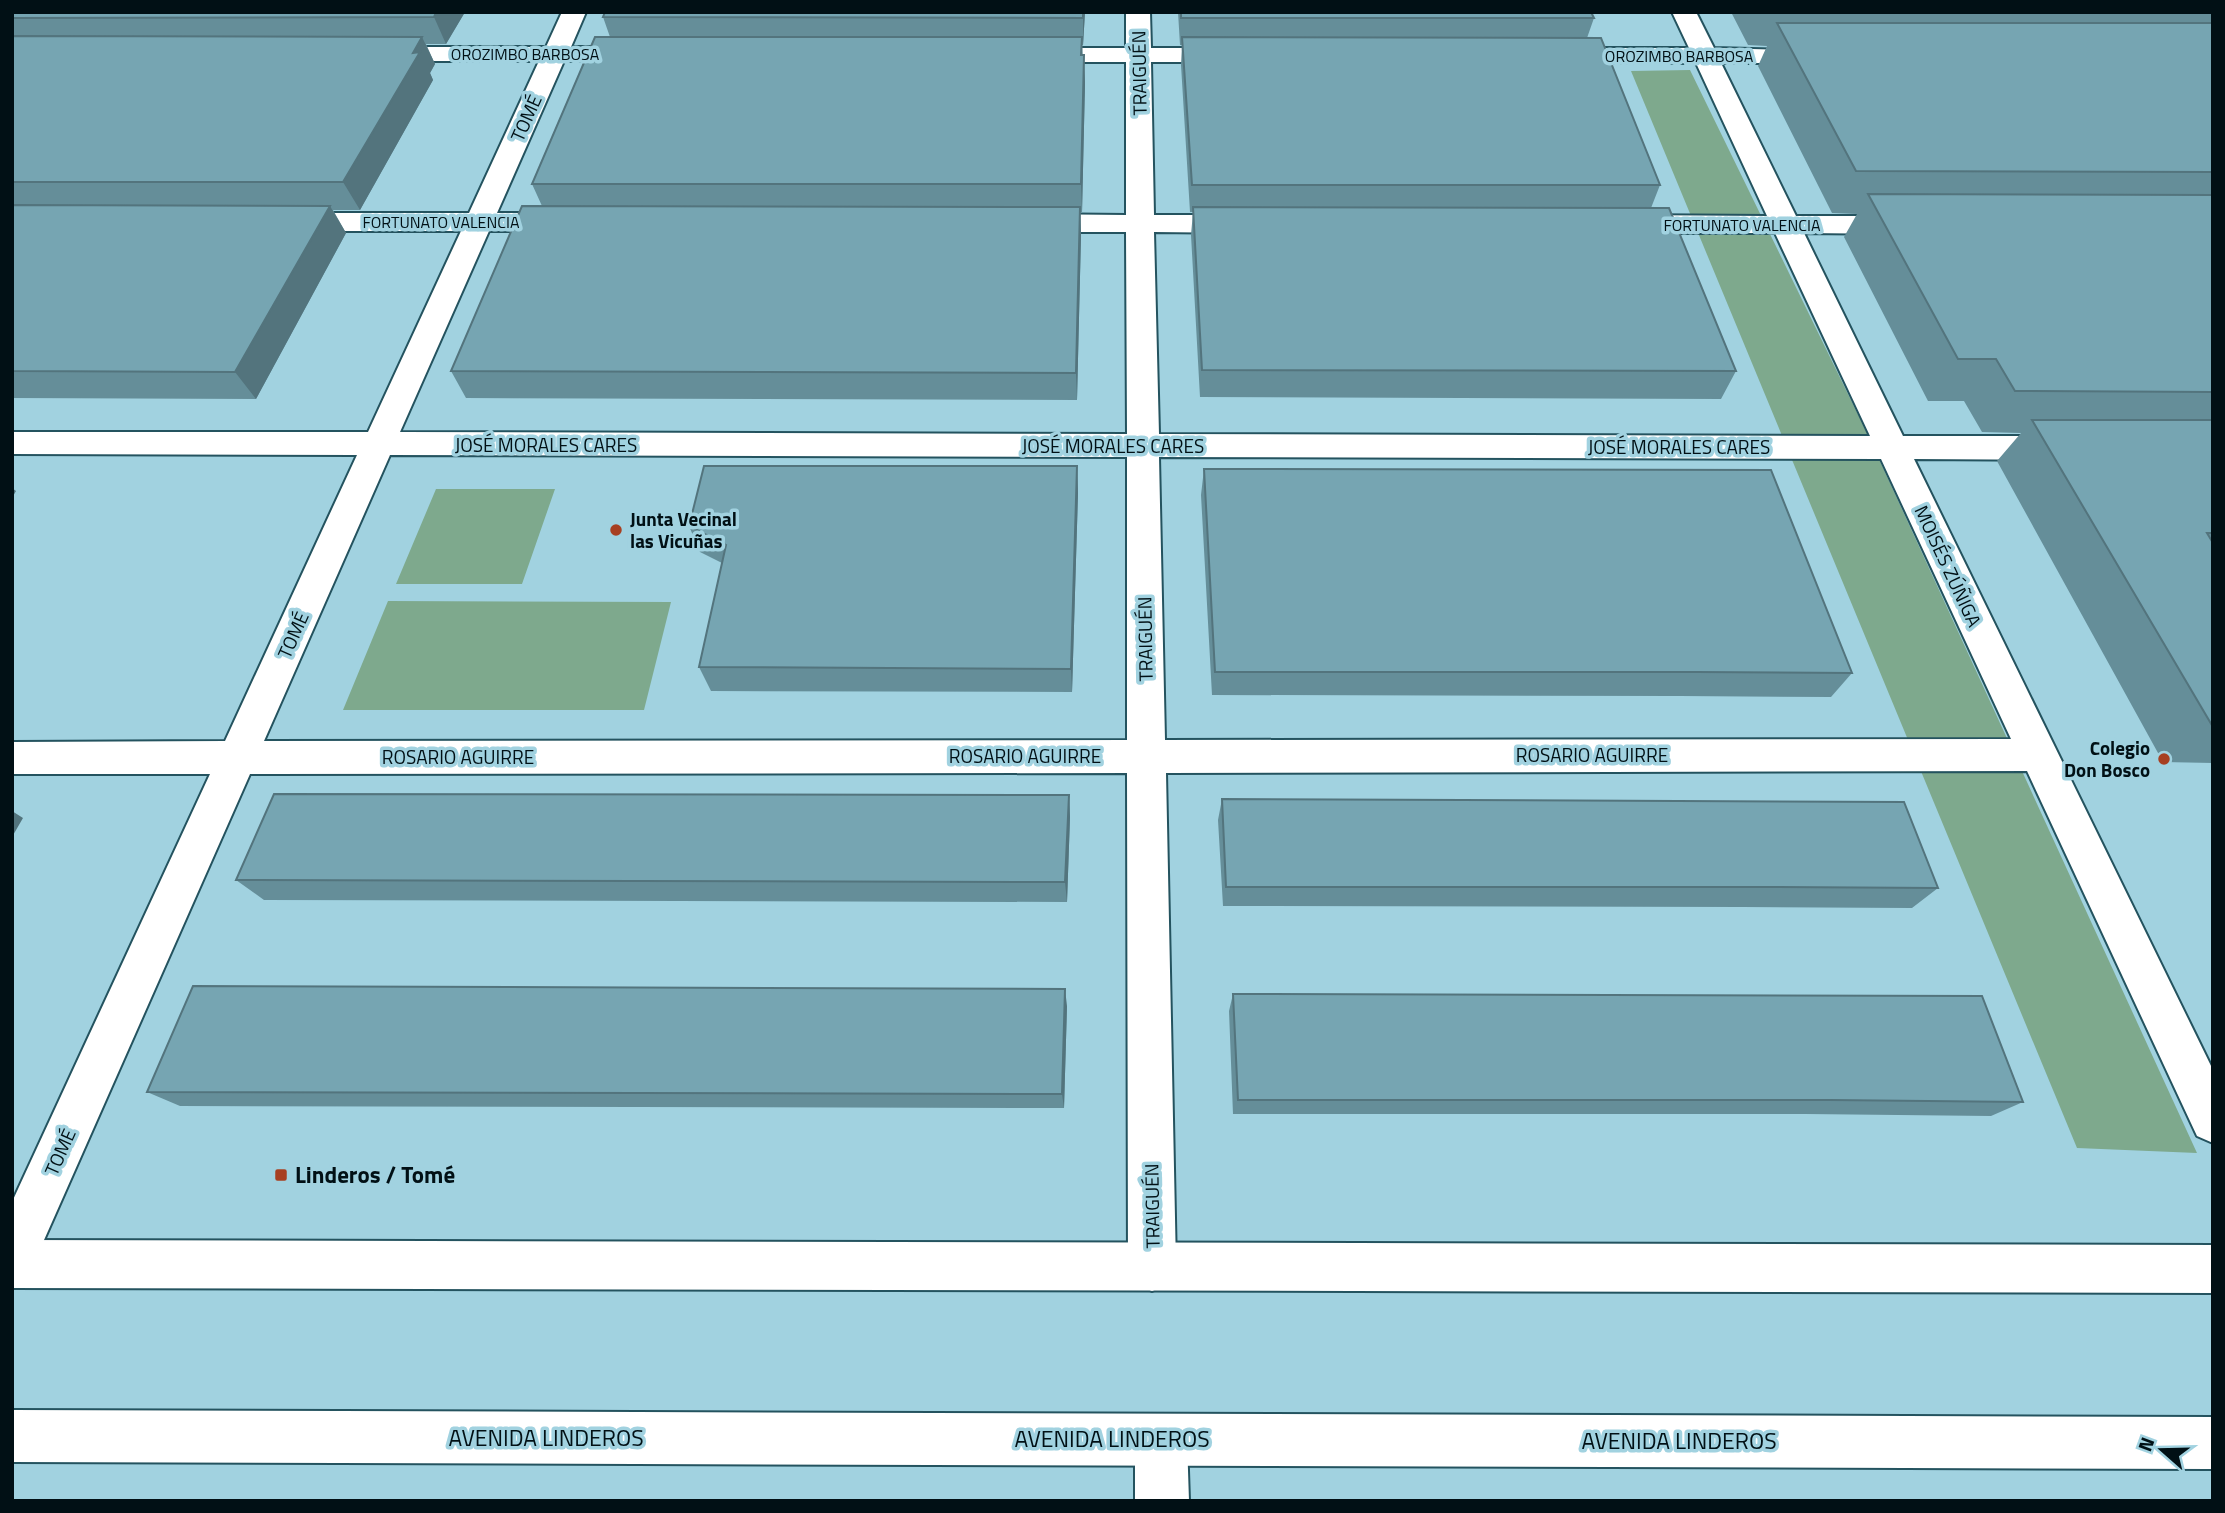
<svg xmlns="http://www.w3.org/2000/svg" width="2225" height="1513" viewBox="0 0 2225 1513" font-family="'Titillium Web',sans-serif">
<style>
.green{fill:#7ea98d}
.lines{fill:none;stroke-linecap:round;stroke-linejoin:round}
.minor-casing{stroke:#24535f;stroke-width:4}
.tertiary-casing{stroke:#24535f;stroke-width:4}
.minor{fill:#fff;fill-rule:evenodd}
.tertiary{fill:#fff;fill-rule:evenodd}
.wall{fill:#658e99}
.shaded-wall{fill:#53747d}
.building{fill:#76a5b2;stroke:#53747d;stroke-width:2}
.poi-dot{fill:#a73f21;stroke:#a1d2e0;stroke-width:2.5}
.labels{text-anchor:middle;stroke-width:7;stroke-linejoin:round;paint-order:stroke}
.far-street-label{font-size:16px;fill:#011015;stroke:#a1d2e0}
.street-label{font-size:19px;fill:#011015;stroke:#a1d2e0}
.poi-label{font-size:19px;font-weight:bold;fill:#011015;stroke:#a1d2e0;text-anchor:start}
.near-poi-label{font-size:23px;font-weight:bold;fill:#011015;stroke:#a1d2e0;text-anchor:start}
.near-street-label{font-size:23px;fill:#011015;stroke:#a1d2e0}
</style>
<rect width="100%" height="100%" fill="#a1d2e0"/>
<path class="green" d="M1690 70 1868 435 2197 1153 2077 1148 1631 71Z
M436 489H555L522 584H396Z
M388 601 671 602 644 710H343Z"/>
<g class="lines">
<defs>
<path id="minor" d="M562 12H586L571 47H639L648 49 651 54 648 59 639 61H564L497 213H569L579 216 583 222 579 228 569 231H489L400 432 1127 434 1126 232H1028L1018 229 1014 223 1018 217 1028 214 1126 215V62H1028L1019 60 1016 55 1019 50 1028 48H1126V12H1150L1151 48H1234L1243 50 1246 55 1243 60 1234 62H1151L1154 215H1245L1255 218 1259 224 1255 230 1245 233 1154 232 1159 434 1870 436 1775 233H1623L1613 230 1609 224 1613 218 1623 215 1767 216 1696 63 1557 62 1548 60 1545 55 1548 50 1557 48H1689L1672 12H1696L1714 48 1824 51 1827 56 1824 61 1815 63H1721L1796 216H1903L1913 219 1917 225 1913 231 1903 234 1804 233 1903 436H2061L2072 440 2077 448 2072 456 2061 460 1914 459 2213 1070V1143L2197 1136 2027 771 1166 773 1176 1267 1169 1284 1152 1291 1135 1284 1128 1267 1127 773 250 774 29 1274 12 1281V1202L210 774H12V742L225 741 357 455 12 454V432H368L461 231H286L276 228 272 222 276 216 286 213H469L539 61H377L368 59 365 54 368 49 377 47H546ZM390 455 1127 457V740L264 741ZM1159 457 1881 459 2011 739 1165 740Z
M1161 1414 1179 1422 1187 1440 1189 1501H1135V1440L1143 1422Z"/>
<path id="tertiary" d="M12 1240 2213 1245V1293L12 1288Z
M12 1410 2213 1417V1469L12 1462Z"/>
</defs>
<use href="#minor" class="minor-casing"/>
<use href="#tertiary" class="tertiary-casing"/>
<use href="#minor" class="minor"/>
<use href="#tertiary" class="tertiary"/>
</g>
<path class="wall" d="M12 12H465L446 44H426L435 64 430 73 433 80 360 210H333L346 233 256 399 12 398Z
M1085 12 1083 45H1082L1085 83 1082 212H1080L1081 235 1077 400 466 398 451 371 542 206 532 184 610 37 603 17Z
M1178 12H1591L1594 18 1587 38 1660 185 1651 208 1736 371 1721 399 1200 397 1191 235 1193 212H1190L1181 65 1182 45H1180Z
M1731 12H2213V763L2163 762 1997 461 2021 433 1982 432 1964 401H1928L1844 237 1857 214 1832 213 1758 66 1767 46 1748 45Z
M1077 466 1078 493 1072 692 711 691 699 667 722 563 700 552 689 526Z
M1204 469 1852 673 1831 697 1680 696 1212 695 1201 495Z
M1069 795 1070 817 1067 902 264 900 236 880Z
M1222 799 1938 888 1912 908 1743 907 1223 906 1218 820Z
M1233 994 2023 1102 1991 1116 1806 1114H1233L1229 1011Z
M1067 1006 1064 1108 180 1106 147 1092Z"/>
<path class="shaded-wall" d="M436 12H465L446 44 434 17Z
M1083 12H1085L1083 45Z
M422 37 435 64 430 73 433 80 360 210 343 182Z
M1084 55 1085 83 1082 212 1081 184Z
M330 206 346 233 256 399 235 372Z
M1080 207 1081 235 1077 400 1076 373Z
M1077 466 1078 493 1072 692 1071 669Z
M12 488 16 491 12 498Z
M1069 795 1070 817 1067 902 1065 882Z
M12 811 23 818 12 837Z
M1065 989 1067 1006 1064 1108 1062 1094Z"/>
<path class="building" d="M12 12H436L434 17 12 18Z
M605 12H1083V18L603 17Z
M1181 12H1591L1594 18H1181Z
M1777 23H2213V172L1856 171Z
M12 36 422 37 413 53 420 52 343 182H12Z
M595 37H1082L1081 55H1084L1081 184H532Z
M1182 37 1601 38 1660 185H1192Z
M1868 194 2213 195V392L2015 391 1996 359H1958Z
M12 205 330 206 235 372 12 371Z
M522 206 1080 207 1076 373 451 371Z
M1193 207 1669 208 1736 371 1202 370Z
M2032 420H2213V533H2207L2213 543V727Z
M704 466H1077L1071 669 699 667 726 545 689 526Z
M1204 469 1771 470 1852 673 1696 672H1215Z
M274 794 1069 795 1065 882 236 880Z
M1222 799 1904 802 1938 888 1764 887H1226Z
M193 986 1065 989 1062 1094 147 1092Z
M1233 994 1982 996 2023 1102 1831 1100H1238Z"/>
<g class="poi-dot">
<circle cx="616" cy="530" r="7"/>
<circle cx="2164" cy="759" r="7"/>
<rect x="274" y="1168" width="14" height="14" rx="3.5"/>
</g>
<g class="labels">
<g class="far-street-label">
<text x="525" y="60">OROZIMBO BARBOSA</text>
<text x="1679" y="62">OROZIMBO BARBOSA</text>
<text x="441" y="228">FORTUNATO VALENCIA</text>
<text x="1742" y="231">FORTUNATO VALENCIA</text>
</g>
<g class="street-label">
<text transform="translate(1139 73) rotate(-91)" y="7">TRAIGUÉN</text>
<text transform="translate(526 118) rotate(-66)" y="7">TOMÉ</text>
<text x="546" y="452">JOSÉ MORALES CARES</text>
<text x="1113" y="453">JOSÉ MORALES CARES</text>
<text x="1679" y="454">JOSÉ MORALES CARES</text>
<text transform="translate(1948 566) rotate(65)" y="7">MOISÉS ZÚÑIGA</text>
<text transform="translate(293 635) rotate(-66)" y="7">TOMÉ</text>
<text transform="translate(1145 639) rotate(-91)" y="7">TRAIGUÉN</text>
<text x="1592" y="762">ROSARIO AGUIRRE</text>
<text x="1025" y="763">ROSARIO AGUIRRE</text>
<text x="458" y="764">ROSARIO AGUIRRE</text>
<text transform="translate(60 1152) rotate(-66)" y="7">TOMÉ</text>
<text transform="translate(1152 1206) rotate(-91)" y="7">TRAIGUÉN</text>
</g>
<g class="poi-label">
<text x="630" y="526">Junta Vecinal<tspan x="630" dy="22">las Vicuñas</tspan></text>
<text x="2150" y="755" text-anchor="end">Colegio<tspan x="2150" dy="22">Don Bosco</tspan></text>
</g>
<g class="near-poi-label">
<text x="295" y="1183">Linderos / Tomé</text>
</g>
<g class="near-street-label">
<text x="546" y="1446">AVENIDA LINDEROS</text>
<text x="1112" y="1447">AVENIDA LINDEROS</text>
<text x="1679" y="1449">AVENIDA LINDEROS</text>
</g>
</g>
<rect width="2225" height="1513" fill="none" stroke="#011015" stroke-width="28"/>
<g transform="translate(2162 1450) rotate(290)" stroke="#a1d2e0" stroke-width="5" paint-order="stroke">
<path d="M0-5L12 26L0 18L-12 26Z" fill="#011015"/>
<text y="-10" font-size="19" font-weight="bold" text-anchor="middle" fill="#011015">N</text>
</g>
</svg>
